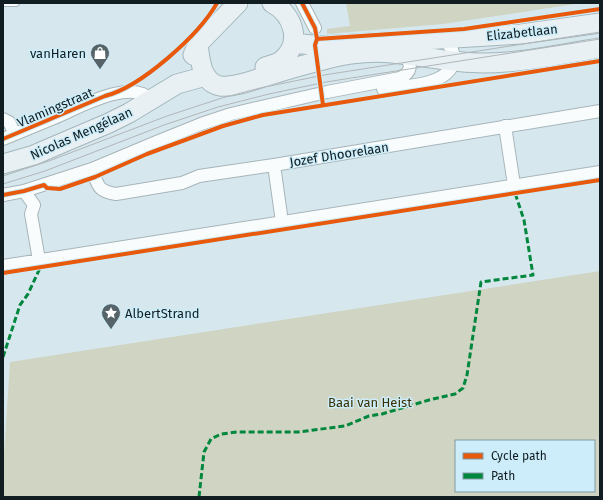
<svg xmlns="http://www.w3.org/2000/svg" width="603" height="500" viewBox="0 0 603 500" font-family="'Fira Sans',sans-serif">
<style>
.green{fill:#d0d4c3;fill-rule:evenodd}
.lines{fill:none;stroke-linecap:round;stroke-linejoin:round}
.service-casing{stroke:#a7b5ba;stroke-width:8}
.minor-casing{stroke:#a7b5ba;stroke-width:14}
.primary-casing{stroke:#a2b6bc;stroke-width:21}
.service{stroke:#f9fcfc;stroke-width:6}
.minor{stroke:#f9fcfc;stroke-width:12}
.primary{stroke:#e8f0f4;stroke-width:19}
.tram{stroke:#b1b6b8;stroke-width:1}
.quiet{stroke:#00873e;stroke-width:3;stroke-dasharray:6 3;stroke-linecap:butt}
.cycleway-casing{stroke:#ccedf9;stroke-width:6}
.cycleway{stroke:#e8590c;stroke-width:4}
.labels{text-anchor:middle;stroke-width:3;stroke-linejoin:round;paint-order:stroke}
.street-label{font-size:13px;fill:#111d21;stroke:#ccedf9}
.poi-label{font-size:13px;fill:#111d21;stroke:#ccedf9;text-anchor:end}
.park-label{font-size:13px;fill:#3a2f00;stroke:#ccedf9}
</style>
<rect width="100%" height="100%" fill="#d6e8ee"/>
<path class="green" d="M346 3H582L443 24 327 34V29L350 26Z
M600 271V497H3V470L10 362ZM456 441H594V491H456Z"/>
<g class="lines">
<defs>
<path id="service" d="M3 3H16"/>
<path id="minor" d="M302 3 315 28
M383 89C403 86 443 86 452 66 457 54 451 47 443 38
M3 119 9 122 15 134
M505 126 514 185
M3 139C20 132 37 125 54 118 76 109 131 77 151 100
M274 165 282 222
M92 169C98 185 97 191 116 194L182 183 199 176 274 165 600 111
M24 191 34 205 31 214 39 260
M3 195 24 191 92 169 154 143 201 124 231 114 327 92 400 78C412 72 412 65 405 55
M3 266 600 172"/>
<path id="primary" d="M293 43 322 46 521 34 600 23
M198 44C200 59 201 82 220 86 235 88 259 78 273 74 290 69 306 64 323 60 345 54 369 51 392 53 423 56 452 63 483 63 522 63 561 54 600 48
M193 55 198 44 238 3
M265 67C270 65 278 64 282 60 303 43 293 14 272 3
M3 164 34 155 109 123 129 113 177 84 206 76"/>
</defs>
<use href="#service" class="service-casing"/>
<use href="#minor" class="minor-casing"/>
<use href="#primary" class="primary-casing"/>
<use href="#service" class="service"/>
<use href="#minor" class="minor"/>
<use href="#primary" class="primary"/>
<path class="tram" d="M3 176 49 161 167 116 222 98 260 88 324 75 600 32
M3 184 45 171 164 125 218 107 269 94 326 82 600 39"/>
<path class="quiet" d="M3 357 20 305 28 294 40 268
M199 497 204 452 211 439 221 434 237 432H298L345 426 369 416 382 414 429 400 455 394 463 388 467 375 481 282 533 275 524 220 515 193"/>
<defs>
<path id="cycleway" d="M302 3 315 28 317 39 464 29 600 9
M317 39 315 45 323 105
M3 139 105 96C141 87 199 35 217 3
M3 195 24 191 44 185 47 188 60 189 95 177 147 154 223 126 263 115 600 61
M3 273 600 180"/>
</defs>
<use href="#cycleway" class="cycleway-casing"/>
<use href="#cycleway" class="cycleway"/>
</g>
<defs>
<symbol id="shop-pin" viewBox="-11 -11 22 30"><path d="M0 17L-7.5 6A9.5 9.5 0 1 1 7.5 6Z" fill="#566469" stroke="#ccedf9"/><path d="M-5-2.5h2.3a2.7 3.5 0 0 1 5.4 0H5L5.5 6h-11ZM-1.5-2.5h3a1.5 2.3 0 0 0-3 0Z" fill="#fff"/></symbol>
<symbol id="sight-pin" viewBox="-11 -11 22 30"><path d="M0 17L-7.5 6A9.5 9.5 0 1 1 7.5 6Z" fill="#566469" stroke="#ccedf9"/><path d="M0-6L1.8-2.2L6-1.7L2.9 1.2L3.7 5.4L0 3.3L-3.7 5.4L-2.9 1.2L-6-1.7L-1.8-2.2Z" fill="#fff"/></symbol>
</defs>
<g fill-rule="evenodd">
<use href="#shop-pin" x="89" y="42" width="22" height="30"/>
<use href="#sight-pin" x="100" y="302" width="22" height="30"/>
</g>
<g class="labels">
<g class="street-label">
<text transform="translate(522 32) rotate(-6)" y="5">Elizabetlaan</text>
<text transform="translate(55 107) rotate(-23)" y="5">Vlamingstraat</text>
<text transform="translate(81 133) rotate(-24)" y="5">Nicolas Mengélaan</text>
<text transform="translate(339 154) rotate(-9)" y="5">Jozef Dhoorelaan</text>
</g>
<g class="poi-label">
<text x="86" y="58">vanHaren</text>
<text x="125" y="318" text-anchor="start">AlbertStrand</text>
</g>
<g class="park-label">
<text x="370" y="407">Baai van Heist</text>
</g>
</g>
<rect width="603" height="500" fill="none" stroke="#111d21" stroke-width="8"/>
<rect x="455" y="440" width="140" height="52" fill="#ccedf9" stroke="#819aa3"/>
<rect x="463" y="453" width="20" height="6" fill="#e8590c" stroke="#819aa3"/>
<text x="491" y="460" font-size="12" fill="#111d21">Cycle path</text>
<rect x="463" y="473" width="20" height="6" fill="#00873e" stroke="#819aa3"/>
<text x="491" y="480" font-size="12" fill="#111d21">Path</text>
</svg>
